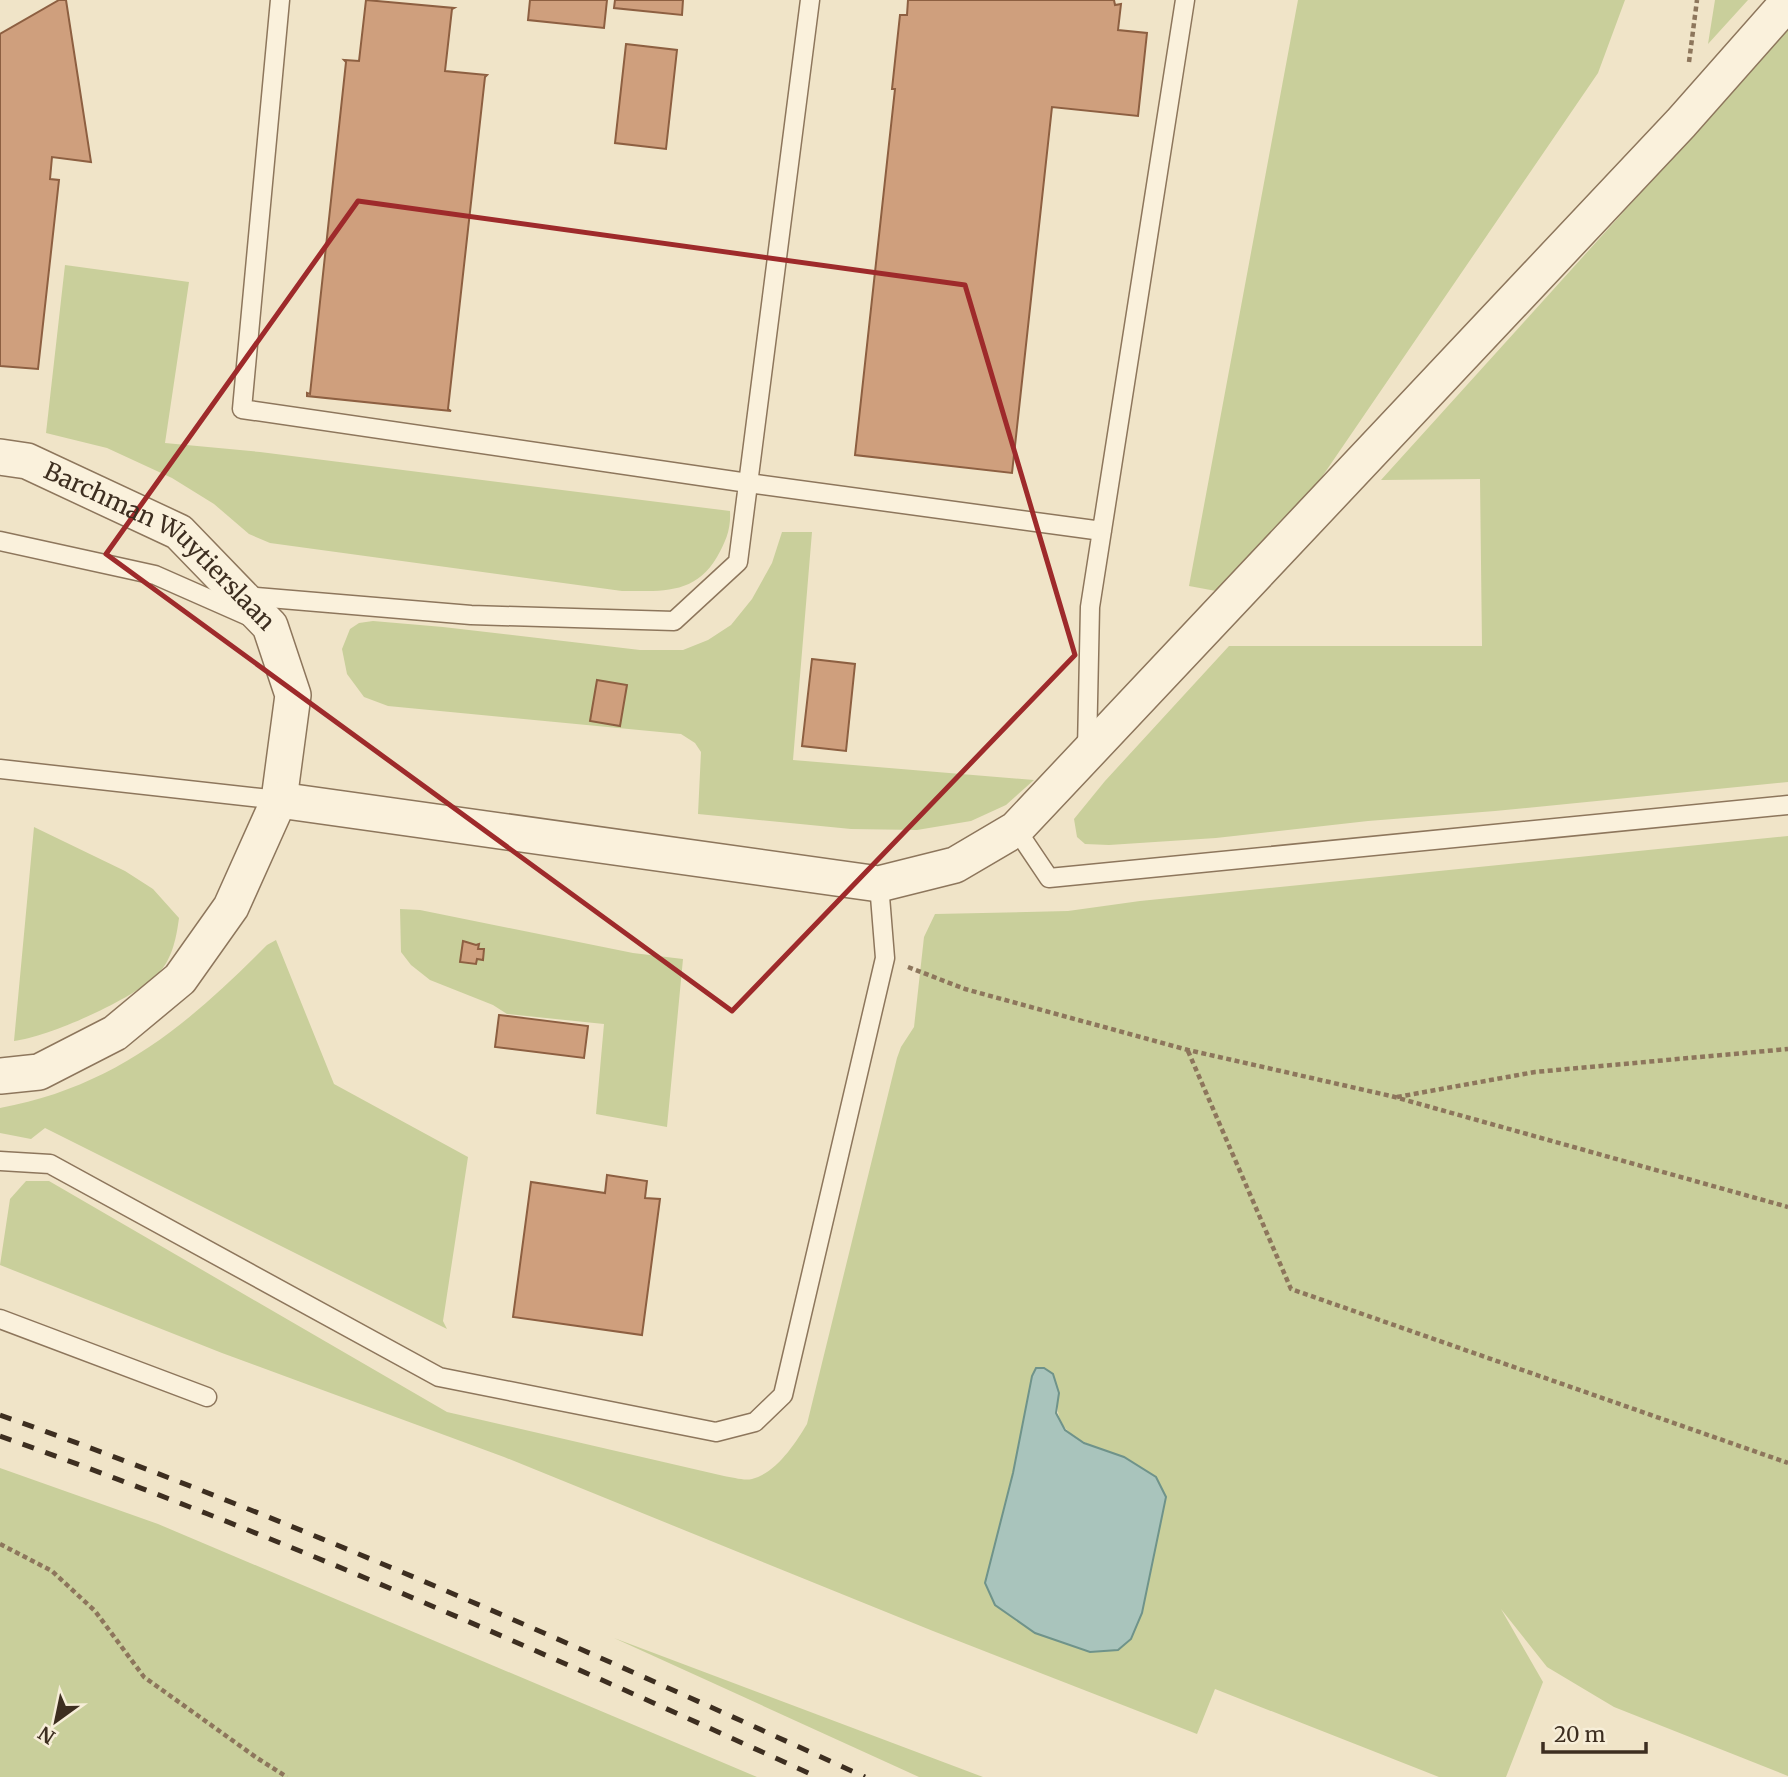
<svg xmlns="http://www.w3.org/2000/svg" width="1788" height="1777" viewBox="0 0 1788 1777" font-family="Merriweather,serif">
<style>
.green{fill:#c9cf9b;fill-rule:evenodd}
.water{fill:#a9c4bc;stroke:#6f938a;stroke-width:2}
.building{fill:#cf9f7d;stroke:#8d5f41;stroke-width:2}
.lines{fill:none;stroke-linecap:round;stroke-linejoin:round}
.service-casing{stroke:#8d765c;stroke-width:21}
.minor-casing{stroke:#8d765c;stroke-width:38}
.path{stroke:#8d765c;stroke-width:4.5;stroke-dasharray:5 3.5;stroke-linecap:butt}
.service{stroke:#faf1dc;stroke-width:18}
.minor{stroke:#faf1dc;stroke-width:35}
.rail{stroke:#3d2e20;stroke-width:5;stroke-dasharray:12 12;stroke-linecap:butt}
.marked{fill:none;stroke:#9e2a2b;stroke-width:5;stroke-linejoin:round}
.labels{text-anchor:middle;stroke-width:6;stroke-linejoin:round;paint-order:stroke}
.street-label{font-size:24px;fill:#3d2e20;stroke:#f7eed8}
</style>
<rect width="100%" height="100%" fill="#f0e4c8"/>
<path class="green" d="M1298 0H1625L1598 73 1313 490 1216 591 1189 586Z
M1715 0H1748L1708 44Z
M1788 30V782L1495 811 1368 821 1216 838 1109 845 1085 844 1077 837 1074 819 1105 781 1229 646H1482L1480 479 1381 480Z
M65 265 189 282 165 443 260 452 730 511C731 529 726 541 717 557 695 595 661 591 622 591L270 543 249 534 214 504 172 478 107 448 46 433Z
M782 532H812L793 760 1034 780 1006 805 971 821 917 830 851 829 698 814 701 752 695 743 681 734 388 706 364 697 347 674 342 649 350 629 359 623 373 621 443 627 640 650H683L708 640 731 625 752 599 772 563Z
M34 827 125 871 153 889 179 918C176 940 172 961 155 977 130 1000 49 1037 14 1041Z
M1788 836V1776L1614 1707 1547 1667 1501 1609 1543 1682 1506 1777H1439L1215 1689 1197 1734 933 1631 504 1457 222 1353 0 1265 10 1199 26 1181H49L447 1412 724 1476C732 1477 744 1481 752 1479 776 1473 795 1444 807 1424L897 1058 901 1047 914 1027 924 937 935 914 1068 911 1140 901ZM1036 1368 1059 1393C1049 1437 1091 1445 1124 1457L991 1558 1013 1473 1032 1376Z
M400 909 420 910 633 953 683 959 667 1127 596 1114 604 1024 507 1014 493 1005 430 980 411 965 401 952Z
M276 940 334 1084 468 1157 443 1321 447 1329 45 1128 31 1139 0 1133V1108C114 1087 188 1025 267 945Z
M0 1468 158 1524 757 1777H0Z
M614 1638 983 1777H919Z"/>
<path class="water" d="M1036 1368H1044L1053 1374 1059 1393 1056 1413 1065 1430 1084 1443 1124 1457 1156 1477 1166 1497 1142 1613 1131 1639 1118 1650 1090 1652 1035 1633 995 1605 985 1583 1013 1473 1032 1376Z"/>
<path class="building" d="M59 0H66L91 162 52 157 50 179 59 180 38 369 0 366V34Z
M366 0 454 8 452 9 445 71 487 75 485 77 448 409 451 411 307 396V393L310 394 346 62 344 60 359 61Z
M530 0H607L604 28 528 20Z
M615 0H683L682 15 614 8Z
M908 0H1114L1115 5 1121 4 1118 30 1147 33 1138 116 1052 107 1012 473 855 455 895 89H892L900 15H907Z
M626 44 677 50 666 149 615 143Z
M812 659 855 664 846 751 802 746Z
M597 680 627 685 620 726 590 721Z
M463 941 476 945 479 944 478 949H484L483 960 477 959 476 964 460 962Z
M499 1015 588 1026 584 1058 495 1047Z
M607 1175 647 1181 645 1198 660 1199 642 1335 513 1317 531 1182 605 1193Z"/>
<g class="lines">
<defs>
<path id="service" d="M280 0 242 409 748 483 1102 531
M0 541 155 575 248 616
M244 596 471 615 674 621 738 562 810 0
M1087 749 1090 607 1185 0
M0 769 279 800
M1016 829 1049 878 1788 805
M0 1161 50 1164 439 1377 716 1432 755 1422 783 1395 885 958 879 884
M0 1319 207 1397"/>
<g id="minor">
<path id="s1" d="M0 457 27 461 179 532 270 626 293 695 279 800 231 907 180 979 115 1033 39 1072 0 1076"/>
<path d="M279 800 879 884 955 865 1016 829 1681 123 1788 2"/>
</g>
</defs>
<use href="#service" class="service-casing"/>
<use href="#minor" class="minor-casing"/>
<path class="path" d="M1689 62 1697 0
M908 967 965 989 1188 1050 1391 1096 1788 1207
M1188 1051 1291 1289 1788 1463
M1397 1097 1535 1072 1788 1049
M0 1544 52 1571 95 1611 144 1677 257 1758 287 1777"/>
<use href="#service" class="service"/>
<use href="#minor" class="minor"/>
<path class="rail" d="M0 1415C295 1520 580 1647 865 1777
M0 1436C278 1535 548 1654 817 1777"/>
</g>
<path class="marked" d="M358 201 965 285 1075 655 732 1011 106 554Z"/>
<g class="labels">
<g class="street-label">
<text dy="8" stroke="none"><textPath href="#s1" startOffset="187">Barchman Wuytierslaan</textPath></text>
</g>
</g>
<g transform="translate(56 1721) rotate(213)" stroke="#f7eed8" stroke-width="5" paint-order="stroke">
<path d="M0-5L12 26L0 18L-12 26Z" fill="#3d2e20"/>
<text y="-10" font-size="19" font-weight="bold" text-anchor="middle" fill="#3d2e20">N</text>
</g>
<path d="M1543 1742v10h103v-10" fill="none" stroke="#3d2e20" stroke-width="3.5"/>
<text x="1554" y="1742" font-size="21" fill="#3d2e20" stroke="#f7eed8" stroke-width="5" paint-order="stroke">20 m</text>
</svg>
